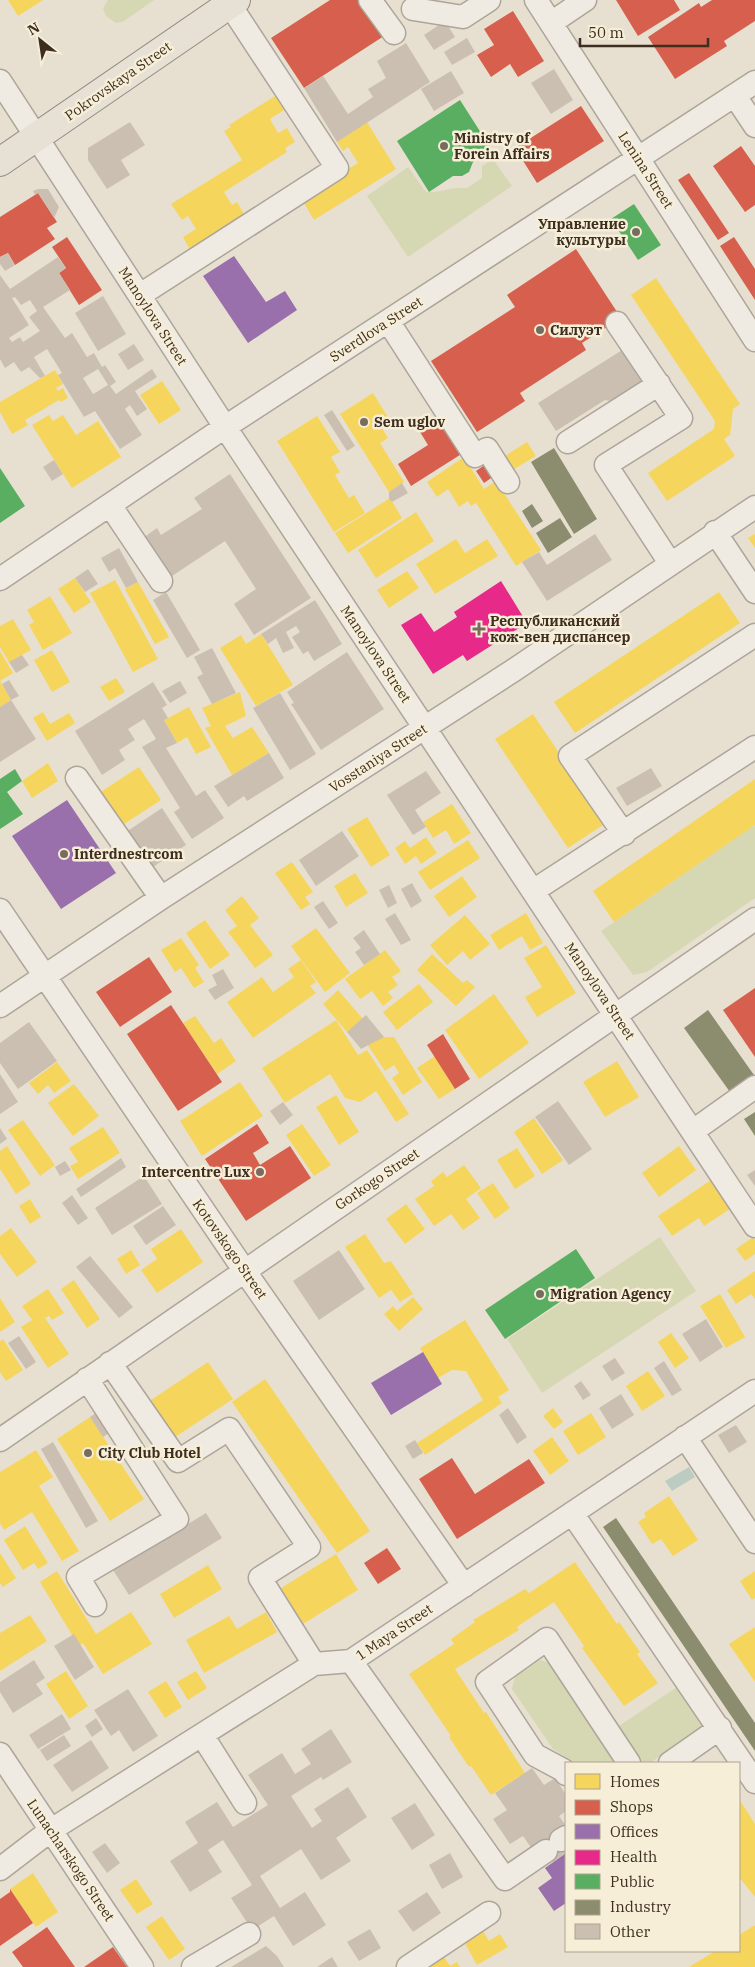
<svg xmlns="http://www.w3.org/2000/svg" width="755" height="1967" viewBox="0 0 755 1967" font-family="'IBM Plex Serif',serif">
<style>
.green{fill:#d6d7b3}
.water{fill:#bcccc2}
.homes{fill:#f6d55c}
.shops{fill:#d6604d}
.offices{fill:#9970ab}
.health{fill:#e7298a}
.public{fill:#5aae61}
.industry{fill:#8c8c6e}
.building{fill:#cbbfb2;fill-rule:evenodd}
.lines{fill:none;stroke-linecap:round;stroke-linejoin:round}
.minor-casing{stroke:#ada599;stroke-width:25}
.major-casing{stroke:#928b80;stroke-width:30}
.minor{stroke:#efebe3;stroke-width:22}
.major{stroke:#e6e1d4;stroke-width:28}
.poi-dot{fill:#786c5e;stroke:#f7eed8;stroke-width:2}
.labels{text-anchor:middle;stroke-width:5;stroke-linejoin:round;paint-order:stroke}
.street-label{font-size:14px;fill:#3d2e20;stroke:#f7eed8}
.poi-label{font-size:14px;font-weight:bold;fill:#3d2e20;stroke:#f7eed8;text-anchor:start}
</style>
<rect width="100%" height="100%" fill="#e7e0d1"/>
<path class="green" d="M108 0H154L124 21 116 23 106 16 103 8Z
M493 159 512 186 408 257 367 196 408 167 426 192C441 193 452 186 467 188L482 178V166Z
M755 825V898L647 972 633 975 601 931Z
M660 1237 696 1291 542 1393 507 1339Z
M540 1660 553 1664 619 1763H575L553 1749 512 1689 515 1677Z
M680 1685 707 1724 650 1763H640L616 1728Z"/>
<path class="water" d="M689 1467 695 1477 672 1491 665 1481Z"/>
<path class="homes" d="M8 0H43L18 16Z
M275 96 284 110 270 119 278 133 287 128 295 142 285 148 287 152 224 192 232 205 237 202 247 219 192 253 183 237 196 229 188 216 182 220 171 204 242 160 224 131 231 127 229 125Z
M367 122 396 169 314 220 301 198 358 163 348 147 343 151 337 142Z
M656 278 740 404 733 409 730 435 724 439 735 456 667 501 648 473 714 429 715 421 631 295Z
M55 370 63 384 56 388 58 391 63 388 68 398 61 402 59 400 25 420 28 425 12 434 0 412V402Z
M162 381 181 410 159 424 140 395Z
M373 393 389 419 380 425 388 438 380 443 404 482 389 492 340 414Z
M49 415 53 421 63 415 76 435 98 421 121 457 72 488 32 425Z
M317 416 340 452 331 457 340 472 335 475 349 498 354 495 365 513 334 532 277 441Z
M527 442 536 456 511 471 503 457Z
M464 457 484 489 496 481 541 550 516 566 476 503 471 506 468 501 459 507 448 489 437 497 427 482Z
M390 498 402 518 348 553 335 533Z
M416 512 434 541 376 578 358 550Z
M755 534V548L748 538Z
M456 539 465 553 487 539 498 556 435 594 416 564Z
M407 571 419 588 389 608 377 590Z
M75 578 91 602 74 613 58 589Z
M115 580 158 659 133 672 90 593Z
M138 582 169 637 155 644 125 589Z
M719 592 740 623 575 733 554 702Z
M50 596 72 633 43 650 29 625 34 622 27 610Z
M13 619 31 650 9 662 0 647V626Z
M261 634 293 685 256 706 220 648 241 635 246 644Z
M52 650 70 682 52 692 34 660Z
M0 651 13 673 0 681Z
M116 678 125 692 109 701 100 687Z
M0 681 11 700 0 707Z
M240 692 246 716 225 726 233 738 252 727 269 753 232 775 205 728 211 726 202 708Z
M189 707 211 747 196 754 187 737 177 743 164 720Z
M43 712 50 724 69 713 75 723 47 741 33 718Z
M533 714 606 823 568 848 495 739Z
M48 763 58 781 32 798 22 781Z
M139 767 161 800 121 826 99 793Z
M755 779V825L614 922 593 891Z
M452 804 471 833 454 844 446 830 433 838 423 822Z
M367 817 390 855 371 867 347 829Z
M426 837 437 853 421 864 416 856 405 864 395 848 405 841 410 848Z
M468 840 480 858 430 890 418 872Z
M292 862 313 892 305 897 310 904 301 910 275 873Z
M355 873 368 893 346 907 334 886Z
M462 876 477 897 449 917 434 896Z
M242 896 259 918 250 925 273 955 255 968 228 932 237 926 225 910Z
M526 913 543 943 530 950 522 936 499 950 490 935Z
M465 915 490 944 470 960 463 951 447 965 430 945Z
M205 920 230 955 210 969 186 933Z
M316 928 350 973 325 992 291 946Z
M181 938 199 965 195 968 204 982 194 988 181 968 175 972 161 950Z
M546 945 576 993 537 1017 525 997 542 987 524 958Z
M385 950 401 971 392 977 398 985 388 992 393 998 383 1006 372 991 360 999 345 979Z
M432 954 463 983 467 980 475 987 456 1006 417 970Z
M301 960 316 982 310 986 316 993 253 1038 227 1002 262 977 273 992 294 977 288 969Z
M419 984 433 1002 397 1030 383 1012Z
M338 990 363 1019 347 1032 323 1004Z
M494 994 529 1043 479 1079 445 1030Z
M195 1016 214 1043 221 1038 236 1061 217 1074 183 1023Z
M336 1020 358 1055 367 1050 409 1114 396 1122 376 1091 360 1102 345 1098 330 1074 285 1103 262 1068Z
M384 1037H394L422 1082 403 1095 392 1078 399 1073 394 1065 385 1071 367 1044Z
M435 1056 455 1089 439 1099 417 1068Z
M617 1061 639 1097 605 1117 583 1082Z
M57 1062 71 1081 54 1093 48 1085 38 1094 29 1083Z
M240 1082 263 1116 202 1156 180 1121Z
M74 1084 99 1116 73 1136 48 1103Z
M336 1095 359 1132 339 1145 316 1107Z
M534 1118 563 1160 542 1174 514 1132Z
M23 1120 55 1165 40 1176 8 1130Z
M302 1124 331 1165 314 1176 286 1135Z
M103 1127 120 1153 78 1179 70 1166 78 1162 69 1148Z
M7 1146 31 1184 16 1194 0 1169V1151Z
M679 1146 696 1170 659 1197 642 1173Z
M517 1148 535 1176 515 1189 497 1160Z
M464 1165 481 1188 466 1199 480 1218 463 1230 451 1214 434 1226 415 1199 434 1186 431 1181 443 1172 447 1177Z
M714 1178 733 1207 704 1226 699 1218 672 1236 658 1216Z
M493 1183 510 1208 495 1219 477 1193Z
M30 1199 41 1217 30 1224 19 1206Z
M406 1204 425 1229 405 1244 386 1219Z
M11 1228 37 1262 17 1277 0 1254V1236Z
M181 1229 203 1262 157 1293 141 1270 157 1259 151 1249Z
M365 1234 384 1263 391 1261 413 1294 400 1302 391 1290 379 1298 345 1247Z
M753 1237 755 1240V1254L745 1261 736 1249Z
M131 1250 140 1265 126 1274 117 1259Z
M755 1271V1299L751 1294 736 1304 727 1290Z
M74 1280 100 1319 87 1328 61 1289Z
M48 1289 64 1313 52 1320 49 1316 45 1318 69 1354 48 1368 21 1327 32 1320 22 1306Z
M720 1294 745 1337 726 1348 700 1306Z
M413 1297 423 1309 399 1331 384 1314 393 1306 397 1311Z
M0 1298 15 1322 0 1332Z
M465 1320 509 1390 498 1397 502 1403 425 1455 417 1443 483 1400 466 1371 452 1370 438 1378 420 1348Z
M671 1333 689 1358 675 1368 658 1342Z
M3 1339 23 1370 6 1381 0 1372V1341Z
M208 1362 233 1399 175 1437 151 1400Z
M648 1371 665 1396 642 1411 626 1386Z
M265 1379 370 1531 337 1553 232 1402Z
M553 1408 563 1422 554 1429 543 1416Z
M591 1413 606 1437 578 1455 563 1431Z
M90 1417 144 1499 110 1521 57 1439Z
M552 1437 569 1461 550 1475 533 1451Z
M36 1450 53 1477 39 1486 79 1551 62 1561 32 1512 4 1530 0 1523V1472Z
M669 1496 698 1540 673 1556 661 1539 652 1544 638 1522 646 1517 644 1513Z
M25 1526 48 1563 38 1569 34 1563 23 1570 4 1540Z
M0 1553 16 1578 3 1587 0 1583Z
M336 1554 358 1590 303 1624 281 1588Z
M575 1562 617 1624 619 1622 640 1652 637 1654 658 1683 624 1706 582 1648 584 1646 554 1602 517 1627 519 1630 455 1669 484 1713 486 1712 525 1773 491 1795 471 1766 469 1767 449 1737 451 1736 409 1674 454 1644 451 1639 475 1622 473 1620 525 1589 529 1593Z
M208 1565 222 1589 174 1618 160 1594Z
M57 1571 96 1634 131 1612 152 1644 103 1674 83 1643 80 1645 72 1635 40 1582Z
M755 1571V1598L752 1600 740 1581Z
M266 1612 277 1632 204 1673 186 1640 229 1616 237 1629Z
M30 1615 47 1641 0 1671V1633Z
M755 1627V1682L729 1644Z
M66 1671 88 1706 69 1719 46 1684Z
M196 1671 207 1688 188 1700 177 1682Z
M166 1681 182 1707 165 1718 148 1692Z
M741 1802 755 1824V1897L739 1877V1803Z
M33 1873 58 1912 36 1927 10 1889Z
M136 1879 153 1904 137 1914 120 1890Z
M162 1916 185 1949 169 1960 146 1927Z
M755 1925V1967H689L715 1951H739V1935Z
M482 1929 489 1941 500 1934 508 1947 477 1965 463 1940Z
M444 1957 450 1966 457 1962 460 1967H432L431 1965Z"/>
<path class="shops" d="M330 0H365L387 34 304 88 271 38Z
M616 0H674L680 10 638 36Z
M712 0H755V21L724 41 727 46 675 79 648 37 699 3 701 7Z
M513 11 544 61 518 77 510 64 491 77 477 55 494 45 484 29Z
M581 106 604 141 537 183 515 148Z
M741 146 755 166V205L745 212 713 166Z
M689 173 729 233 718 240 678 180Z
M38 193 57 222 47 228 55 239 15 265 8 253 0 257V217Z
M67 237 102 290 79 305 59 273 66 268 52 247Z
M734 237 755 269V300L720 246Z
M576 249 621 318 582 343 586 350 520 393 525 401 477 432 431 361 515 307 507 295Z
M441 418 463 453 411 486 398 464 428 445 420 432Z
M486 464 494 476 484 483 476 471Z
M149 957 172 992 120 1027 96 992Z
M755 988V1057L723 1010Z
M171 1005 222 1082 178 1111 127 1034Z
M443 1034 470 1079 455 1089 427 1045Z
M257 1124 269 1143 253 1153 260 1165 290 1146 311 1178 246 1221 205 1159Z
M452 1458 475 1494 529 1459 545 1483 457 1539 419 1479Z
M387 1548 401 1569 378 1584 364 1563Z
M10 1889 33 1923 0 1946V1899L10 1892Z
M47 1927 75 1967H23L12 1952Z
M113 1947 127 1967H84Z"/>
<path class="offices" d="M234 256 266 302 285 291 297 310 248 343 203 276Z
M67 800 116 873 61 909 12 836Z
M423 1352 442 1384 391 1415 371 1383Z
M566 1853V1903L554 1911 538 1888 552 1878 545 1868Z"/>
<path class="health" d="M501 581 527 623 467 661 463 655 433 674 401 625 421 613 434 632 457 617 454 612Z"/>
<path class="public" d="M460 100 492 150 473 162 469 172 462 176H453L429 192 397 141Z
M634 204 661 245 638 260 611 219Z
M0 468 25 506 0 523Z
M15 769 22 781 7 792 23 814 0 829V779Z
M576 1249 595 1278 505 1339 485 1310Z"/>
<path class="industry" d="M554 448 597 519 574 534 531 462Z
M532 504 543 521 532 528 522 511Z
M560 518 572 537 548 553 536 533Z
M708 1010 754 1075 730 1092 684 1028Z
M755 1112V1136L744 1119Z
M616 1518 755 1723V1751L603 1527Z"/>
<path class="building" d="M445 21 455 37 434 50 424 35Z
M467 38 475 52 452 65 444 52Z
M406 43 430 82 337 142 304 88 323 76 348 114 373 97 368 89 386 78 377 61Z
M554 69 573 100 551 114 531 83Z
M451 71 464 93 434 111 421 89Z
M130 122 145 145 121 160 130 175 107 189 88 160V148Z
M38 189H48L59 207 54 218 38 193 35 195 33 191Z
M8 253 15 265 5 271 0 264V257Z
M58 257 66 268 59 273 70 290 43 307 65 338 72 333 87 357 94 353 102 367 105 365 116 382 110 386 116 394 152 369 157 377 135 391 147 409 137 416 130 405 125 409 142 435 120 449 95 411 84 417 58 375 62 373 47 349 34 357 45 376 40 378 29 367 21 372 14 362 5 368 0 359V275L10 289ZM15 297 21 305 30 300 37 311 29 317 40 331 23 342 20 337 12 342 9 338 29 325 12 298ZM98 369 108 385 93 394 83 378Z
M103 296 126 334 98 351 75 313Z
M134 344 144 360 128 370 118 354Z
M627 347 644 375 641 386 615 402 605 400 556 431 538 403Z
M332 410 355 446 347 451 324 415Z
M54 460 63 474 52 481 43 467Z
M230 474 311 598 254 635 234 604 256 589 225 541 169 578 143 538 157 528 161 535 202 509 194 498Z
M402 483 408 493 392 502 389 499V492Z
M595 534 612 560 547 601 522 562 539 552 547 565Z
M119 548 138 582 126 588 115 568 109 572 101 558Z
M88 569 98 584 85 592 75 578Z
M166 592 200 650 187 658 153 600Z
M315 600 342 644 314 661 308 651 303 654 292 637 300 632 296 626 286 632 294 648 283 653 276 638 268 644 261 634Z
M212 648 236 693 212 704 197 677 203 674 194 657Z
M347 652 384 709 321 750 291 704 294 703 287 692Z
M22 655 29 665 16 673 9 662Z
M9 680 19 696 11 700 2 684Z
M180 681 187 693 170 703 162 691Z
M153 682 167 705 162 708 168 718 164 720 177 743 166 748 196 796 205 790 224 818 192 839 174 812 180 808 142 747 156 739 144 719 128 729 135 740 119 750 125 760 102 775 75 731Z
M280 693 316 754 290 770 253 708Z
M11 700 36 739 0 762V707Z
M269 753 284 778 247 801 244 796 228 807 214 786Z
M651 768 662 786 627 806 616 788Z
M426 771 441 793 415 810 426 827 413 835 387 795Z
M162 808 186 845 147 871 123 834Z
M342 831 359 856 316 886 299 860Z
M412 883 422 901 411 908 401 889Z
M389 885 397 903 388 908 379 890Z
M323 901 338 923 329 929 314 907Z
M395 913 411 940 401 945 385 919Z
M364 930 380 954 364 965 355 952 361 948 353 938Z
M223 969 234 988 215 1000 208 990 217 985 212 975Z
M366 1015 384 1037 361 1049 347 1032Z
M29 1022 57 1061 18 1089 0 1063V1043Z
M0 1074 18 1102 0 1114Z
M558 1101 592 1149 569 1165 535 1117Z
M283 1102 293 1115 280 1125 270 1111Z
M0 1128 7 1139 0 1144Z
M121 1158 126 1167 81 1197 76 1189Z
M65 1161 71 1170 60 1176 55 1167Z
M755 1170V1186L747 1175Z
M144 1176 162 1204 112 1235 95 1208Z
M72 1195 88 1218 78 1225 62 1203Z
M163 1206 176 1225 146 1245 133 1226Z
M339 1250 365 1289 319 1320 293 1281Z
M90 1256 133 1307 119 1318 76 1267Z
M706 1319 723 1347 700 1362 682 1334Z
M19 1336 36 1362 26 1369 8 1343Z
M615 1358 625 1373 612 1381 602 1366Z
M664 1361 682 1390 672 1396 654 1368Z
M581 1381 591 1395 583 1400 574 1386Z
M621 1394 634 1415 612 1429 599 1408Z
M508 1408 527 1437 517 1444 499 1415Z
M102 1409 111 1432 103 1437 90 1417Z
M736 1425 747 1442 729 1453 718 1435Z
M415 1440 423 1453 413 1459 405 1446Z
M53 1442 98 1521 86 1528 41 1449Z
M206 1513 222 1538 129 1595 113 1570Z
M74 1634 94 1667 75 1680 54 1646Z
M34 1660 45 1678 36 1684 43 1694 13 1713 0 1692V1682Z
M128 1689 158 1736 133 1752 119 1730 111 1736 94 1710Z
M62 1714 71 1729 38 1749 29 1735Z
M96 1718 103 1729 92 1737 85 1726Z
M331 1729 352 1762 323 1780 321 1777 291 1796 312 1828 322 1821 314 1809 348 1787 367 1817 336 1838 351 1861 321 1880 301 1849 260 1876 280 1908 305 1892 326 1925 293 1946 274 1916 252 1930 231 1898 252 1885 223 1840 208 1850 222 1872 190 1892 170 1861 198 1843 185 1822 217 1802 233 1827 268 1805 248 1775 282 1753 295 1774 311 1764 301 1749Z
M64 1735 71 1746 47 1761 40 1750Z
M91 1740 109 1768 72 1792 53 1765Z
M532 1768 544 1785 555 1778 566 1795V1811L559 1816 566 1826V1853L553 1862 540 1844 532 1849 523 1836 510 1844 493 1819 507 1810 495 1793Z
M415 1803 435 1835 412 1850 391 1818Z
M105 1843 120 1863 107 1873 92 1852Z
M450 1853 463 1877 442 1889 429 1865Z
M427 1892 441 1913 413 1932 398 1911Z
M370 1929 381 1948 359 1961 347 1942Z
M266 1946 277 1956 284 1967H231Z
M332 1957 338 1967H317Z"/>
<g class="lines">
<defs>
<path id="minor" d="M370 0 394 33
M536 0 755 340
M413 9 463 17 489 0
M551 23 585 0
M0 81 225 427 755 1226
M735 96 755 126
M140 295 337 168 230 5
M388 321 475 456 487 449 508 482
M617 323 681 418 606 465 670 563
M568 442 659 384
M110 505 161 581
M715 532 755 592
M0 579 225 427 755 82
M77 778 161 898
M624 834 570 756 755 635
M533 891 755 747
M0 910 244 1270 464 1586
M0 1006 161 898 514 670 755 507
M693 1131 755 1087
M110 1363 178 1461 229 1429 309 1547 260 1578 314 1664
M87 1379 177 1519 78 1577 95 1605
M685 1437 755 1542
M0 1440 755 919
M572 1513 755 1782
M351 1661 505 1879 546 1851
M202 1735 245 1803
M0 1754 142 1967
M670 1763 720 1728
M566 1774 563 1770 535 1755 487 1682 547 1639 629 1763
M561 1840 566 1837
M0 1869 51 1830 314 1664 351 1661 755 1391
M193 1967 249 1934
M408 1967 489 1913"/>
<path id="major" d="M0 162 236 0"/>
</defs>
<use href="#minor" class="minor-casing"/>
<use href="#major" class="major-casing"/>
<use href="#minor" class="minor"/>
<use href="#major" class="major"/>
</g>
<g class="poi-dot">
<circle cx="444" cy="146" r="5"/>
<circle cx="636" cy="232" r="5"/>
<circle cx="540" cy="330" r="5"/>
<circle cx="364" cy="422" r="5"/>
<path d="M476.5 621.5h5v5h5v5h-5v5h-5v-5h-5v-5h5z"/>
<circle cx="64" cy="854" r="5"/>
<circle cx="260" cy="1172" r="5"/>
<circle cx="540" cy="1294" r="5"/>
<circle cx="88" cy="1453" r="5"/>
</g>
<g class="labels">
<g class="street-label">
<text transform="translate(118 81) rotate(-35)" y="5">Pokrovskaya Street</text>
<text transform="translate(646 170) rotate(57)" y="5">Lenina Street</text>
<text transform="translate(153 316) rotate(57)" y="5">Manoylova Street</text>
<text transform="translate(376 329) rotate(-33)" y="5">Sverdlova Street</text>
<text transform="translate(376 654) rotate(56)" y="5">Manoylova Street</text>
<text transform="translate(378 758) rotate(-33)" y="5">Vosstaniya Street</text>
<text transform="translate(600 991) rotate(56)" y="5">Manoylova Street</text>
<text transform="translate(377 1179) rotate(-34)" y="5">Gorkogo Street</text>
<text transform="translate(230 1249) rotate(55)" y="5">Kotovskogo Street</text>
<text transform="translate(394 1632) rotate(-34)" y="5">1 Maya Street</text>
<text transform="translate(71 1860) rotate(56)" y="5">Lunacharskogo Street</text>
</g>
<g class="poi-label">
<text x="454" y="143">Ministry of<tspan x="454" dy="16">Forein Affairs</tspan></text>
<text x="626" y="229" text-anchor="end">Управление<tspan x="626" dy="16">культуры</tspan></text>
<text x="550" y="335">Силуэт</text>
<text x="374" y="427">Sem uglov</text>
<text x="490" y="626">Республиканский<tspan x="490" dy="16">кож-вен диспансер</tspan></text>
<text x="74" y="859">Interdnestrcom</text>
<text x="250" y="1177" text-anchor="end">Intercentre Lux</text>
<text x="550" y="1299">Migration Agency</text>
<text x="98" y="1458">City Club Hotel</text>
</g>
</g>
<rect x="565" y="1762" width="175" height="190" fill="#f7eed8" stroke="#ada18e"/>
<rect x="575" y="1774" width="25" height="15" fill="#f6d55c" stroke="#ada18e"/>
<text x="610" y="1787" font-size="15" fill="#3d2e20">Homes</text>
<rect x="575" y="1800" width="25" height="15" fill="#d6604d" stroke="#ada18e"/>
<text x="610" y="1812" font-size="15" fill="#3d2e20">Shops</text>
<rect x="575" y="1824" width="25" height="15" fill="#9970ab" stroke="#ada18e"/>
<text x="610" y="1837" font-size="15" fill="#3d2e20">Offices</text>
<rect x="575" y="1850" width="25" height="15" fill="#e7298a" stroke="#ada18e"/>
<text x="610" y="1862" font-size="15" fill="#3d2e20">Health</text>
<rect x="575" y="1874" width="25" height="15" fill="#5aae61" stroke="#ada18e"/>
<text x="610" y="1887" font-size="15" fill="#3d2e20">Public</text>
<rect x="575" y="1900" width="25" height="15" fill="#8c8c6e" stroke="#ada18e"/>
<text x="610" y="1912" font-size="15" fill="#3d2e20">Industry</text>
<rect x="575" y="1924" width="25" height="15" fill="#cbbfb2" stroke="#ada18e"/>
<text x="610" y="1937" font-size="15" fill="#3d2e20">Other</text>
<g transform="translate(40 40) rotate(330)" stroke="#f7eed8" stroke-width="4" paint-order="stroke">
<path d="M0-4L9 19L0 12L-9 19Z" fill="#3d2e20"/>
<text y="-8" font-size="14" font-weight="bold" text-anchor="middle" fill="#3d2e20">N</text>
</g>
<path d="M580 38v8h128v-8" fill="none" stroke="#3d2e20" stroke-width="2.5"/>
<text x="588" y="38" font-size="15" fill="#3d2e20" stroke="#f7eed8" stroke-width="4" paint-order="stroke">50 m</text>
</svg>
